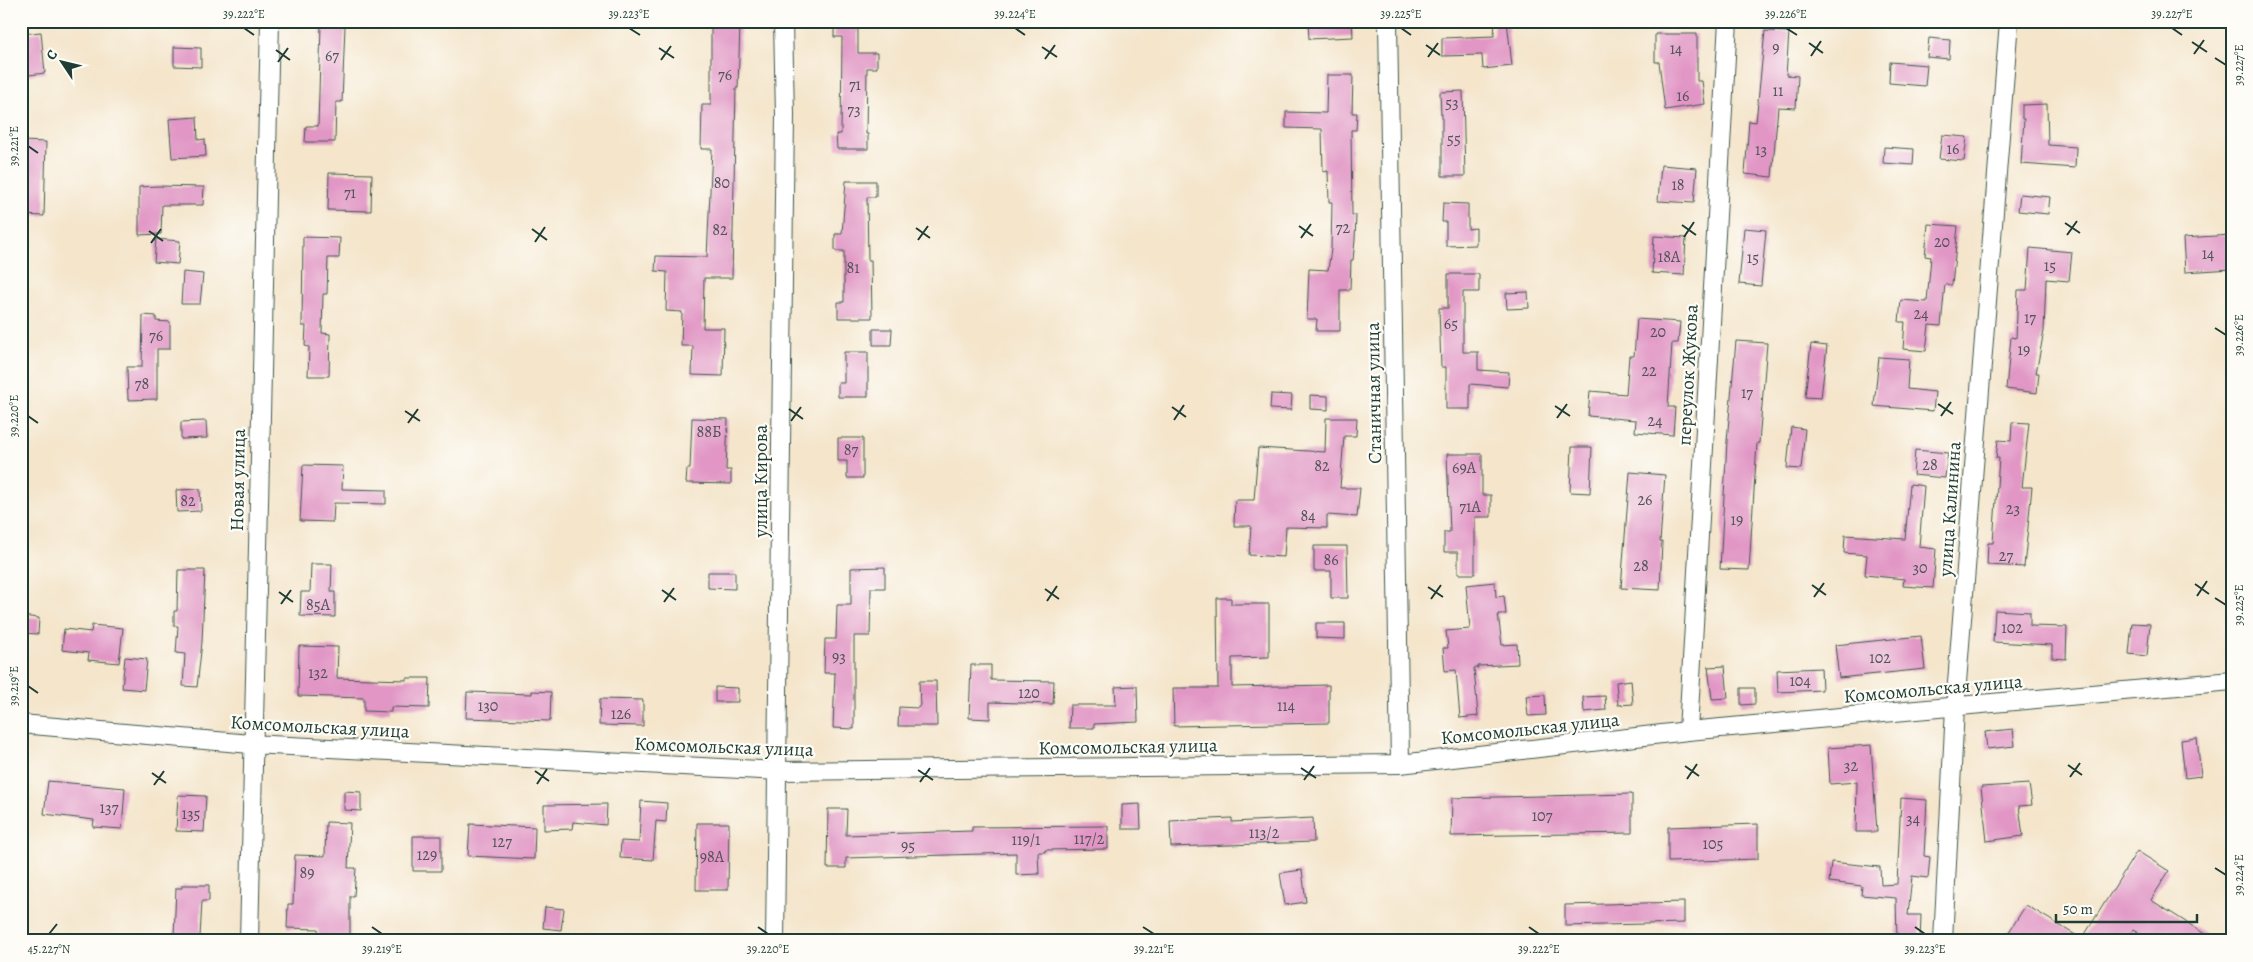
<svg xmlns="http://www.w3.org/2000/svg" width="2253" height="962" viewBox="0 0 2253 962" font-family="Alegreya,serif">
<style>
.building{fill:#e196c5}
.lines{fill:none;stroke-linecap:round;stroke-linejoin:round}
.street-casing{stroke:#3f564b;stroke-width:20}
.street{stroke:#fff;stroke-width:18}
.ticks{fill:none;stroke:#1f3d34;stroke-width:2}
.labels{text-anchor:middle;stroke-width:4.5;stroke-linejoin:round;paint-order:stroke}
.number-label{font-size:16px;fill:#505358}
.street-label{font-size:19px;fill:#1f3d34;stroke:#fdfcf7}
.neatline{fill:none;stroke:#1f3d34;stroke-width:2}
.ticks-label{font-size:12px;text-anchor:middle;fill:#1f3d34}
</style>
<rect width="100%" height="100%" fill="#fdfcf7"/>
<filter id="ink" filterUnits="userSpaceOnUse"><feTurbulence type="fractalNoise" baseFrequency=".02" numOctaves="2"/><feDisplacementMap in="SourceGraphic" scale="10" xChannelSelector="R" yChannelSelector="G"/><feConvolveMatrix kernelMatrix="1 2 1 2 8 2 1 2 1" color-interpolation-filters="sRGB"/></filter>
<filter id="wash" filterUnits="userSpaceOnUse"><feTurbulence type="fractalNoise" baseFrequency=".0096" numOctaves="4" result="noise"/><feDisplacementMap in="SourceGraphic" scale="20" xChannelSelector="R" yChannelSelector="G"/><feGaussianBlur stdDeviation="1.12" result="paint"/><feColorMatrix in="noise" values="0 0 0 0 0 0 0 0 0 0 0 0 0 0 0 0 0 1.4 0 .05"/><feComposite in="paint" operator="in"/></filter>
<g filter="url(#wash)">
<rect width="100%" height="100%" fill="#f4e5cb"/>
<g id="blocks">
<path class="building" d="M834 21H858V53H877V68H867L866 134H868V149H837L836 134H841L842 37H834Z
M1352 21 1353 37 1309 39 1308 22Z
M1495 21H1507L1512 66 1483 69 1482 55 1442 56V38L1494 36Z
M711 23 740 24 738 88H736L732 278H704L703 328H724L723 376 692 375 693 346H681L682 312 666 311 667 272 655 271 656 256 707 257 712 149H701L702 105H711Z
M321 25 345 26 342 102H336L335 142H305L306 126H318Z
M1765 31 1789 32 1786 75 1798 76 1796 108 1778 107 1772 177 1745 174 1749 121 1756 122Z
M41 32 45 73 21 76V34Z
M1655 34H1697V81H1702L1705 104 1665 110 1659 62H1655Z
M1929 38 1950 40 1949 59 1927 57Z
M174 47 201 48V67L174 66Z
M1890 62 1927 65 1925 86 1889 83Z
M1327 75H1353L1352 113H1357L1356 130H1351L1352 215H1356L1355 240 1353 260H1351L1350 290H1340V331H1316L1317 319H1307L1309 269 1328 270 1331 249 1332 202H1329L1328 171 1323 172 1322 129 1286 128V112L1326 113Z
M1463 91 1465 176H1442V114H1441L1440 92Z
M2047 104 2048 145 2076 147 2075 168 2021 164 2024 119H2022V105Z
M197 117 198 140 205 139 206 156 172 158 169 119Z
M1942 135 1967 137 1964 161 1939 159Z
M21 141 46 142 44 216 21 215Z
M1884 147 1914 149 1913 165 1883 163Z
M1661 165 1697 168 1694 203 1658 201Z
M329 173 372 174 371 211 328 210Z
M846 181H876V197H867L868 260H871L872 318H838V302H844V251H835V234H842Z
M158 186 204 187 203 205H162L161 234 139 235V187Z
M2020 194 2050 197 2048 214 2018 211Z
M1443 203 1468 204V229L1476 228V245L1446 246V222H1442Z
M1928 224 1958 226 1952 285 1945 284 1941 326 1929 325 1926 351 1903 349 1905 322H1899L1901 300 1927 302 1931 257 1925 256Z
M1744 228 1766 230 1761 286 1739 284Z
M2232 235V269L2185 272 2183 238Z
M1654 236 1686 238 1684 275 1652 273Z
M303 237 340 238 339 258H328L327 294H323L322 333 330 334 329 376H308L309 347 305 346 306 326H302Z
M156 239 180 241 178 264 154 262Z
M2030 248 2072 252 2069 281 2046 279 2044 331 2036 373H2039L2037 393 2006 389 2011 337 2016 338 2018 290H2027Z
M183 272 203 274 200 304H181Z
M1448 274H1479V292H1463V352H1478V370L1509 372 1508 387 1470 384V409H1446V367H1441L1439 308H1448Z
M1528 292 1529 308 1507 309 1506 293Z
M143 315 156 316V321L170 322V349H157V399L128 400 127 367H142Z
M1637 319 1680 322 1678 343H1672L1668 407H1675L1673 435 1635 432 1636 420 1588 416 1590 391 1626 394 1629 356H1634Z
M873 329H892L891 345H873Z
M1736 341 1767 343 1759 443H1757L1749 570 1720 569 1727 441Z
M1811 344 1827 346 1821 398 1805 397Z
M844 352H868V397H838V383H844Z
M1879 357 1909 359 1907 389 1935 392 1933 411 1874 406Z
M1271 394 1292 395 1291 410 1270 409Z
M1310 395 1328 396V410L1310 409Z
M692 418 728 419 726 470H731V484L686 483 687 469H690Z
M1326 418H1357L1356 436H1344L1340 488H1360L1357 517 1327 515V528L1286 527 1284 557 1249 555 1251 526H1234L1235 500H1254L1258 448 1325 452Z
M206 421 207 438 181 439V422Z
M2012 422 2029 423 2022 487H2032L2024 567 1987 565 1988 543H1993L1999 458H1996L1998 440 2011 441Z
M1791 427 1805 429 1801 469 1787 468Z
M838 438H863V478H847V461H838Z
M1572 447H1592L1590 493 1570 492Z
M1915 450 1948 453 1945 478 1913 475Z
M1447 454H1482V495H1491V517H1475V574H1458V552H1444V532H1450Z
M303 465 343 466 342 489 386 490V504L334 503 333 522 300 521Z
M1630 472 1665 475 1660 542H1662L1660 590 1621 588Z
M1910 484 1924 486 1919 547 1936 549 1933 588 1903 586 1904 579 1865 575 1867 555 1844 553 1845 535 1905 539Z
M200 489 201 511 177 512 176 490Z
M1314 546H1347L1348 598H1331V571H1314Z
M311 564H332L331 592H335V617L300 616 301 592H310Z
M885 567V588H871L870 636H854V729L833 728 835 673H824L825 639H836L837 605H851V568Z
M178 570H205L202 642 197 687 183 686 185 654 176 653 178 626H174V611H177Z
M708 572H735V589L708 588Z
M1495 582 1496 597 1504 596 1506 614H1498L1502 645 1517 644 1518 664 1478 666V668H1474L1478 716 1460 718 1456 670 1445 671 1443 648H1448L1446 631 1470 629 1466 585Z
M1217 598H1231V604H1269V657L1232 658V687L1329 685V723L1174 726 1173 688H1218Z
M1995 610 2030 612V626L2067 627 2066 659 2052 658V645L1993 642Z
M21 616 39 618 38 634 21 633Z
M1316 623H1345V639L1316 638Z
M2132 623 2150 624 2147 656 2129 654Z
M92 625 123 628 119 663 88 660 89 653 62 650 64 629 91 632Z
M1921 636 1925 669 1839 678 1835 645Z
M299 646 338 647 337 678 406 680V678H430L429 708 391 707V712L364 711V698L298 696Z
M125 657 147 659 144 690 122 688Z
M971 665H991V680L1054 681 1053 704 990 702V719L969 718Z
M1725 666 1728 698 1712 699 1708 667Z
M1821 668 1822 690 1778 692 1777 670Z
M1631 680 1633 704 1618 705 1616 682Z
M919 681H936L937 726H898L899 707 918 708 920 705Z
M1137 686 1138 722 1094 724V728H1069L1070 705H1116L1115 687Z
M715 687 738 688V702H715Z
M1741 688H1755V704L1741 705Z
M532 691 551 692 550 721 466 718 467 692 532 694Z
M1545 695 1546 715 1528 716 1526 696Z
M1605 696 1606 710 1584 712 1583 697Z
M600 699 643 700V726L599 725Z
M2013 729 2015 746 1987 749 1985 732Z
M2197 738 2201 776 2185 778 2181 740Z
M1871 745 1877 832H1856L1857 782 1830 784 1828 748Z
M48 781 125 788 122 829 93 827 94 820 44 814Z
M2029 784 2032 805 2019 806 2023 836 1987 841 1981 787Z
M344 791 361 792V811L344 810Z
M1632 794V833L1451 836 1452 798Z
M178 795 206 796 204 832 176 831Z
M1901 798 1927 800 1924 856 1930 857 1928 878 1912 876 1908 915H1921L1920 941H1897L1896 898 1861 895 1862 886 1829 882 1831 862 1880 867 1881 885 1897 884Z
M641 801 667 803 666 822 656 821 653 860 620 858 621 841 639 842Z
M607 804 606 825 573 822 572 829 544 830V805Z
M1140 804 1141 829H1122V805Z
M828 809H847L846 835 972 831V827L1108 826V849L1045 850V852H1038L1039 874 1016 875V853L846 858V868H827Z
M1232 818V822L1313 818 1314 842 1171 847 1170 821Z
M326 822 350 823 348 868H356L354 896H350V941H319L318 929 287 928 288 904H293L295 855 325 856Z
M697 823H729L728 890H696Z
M470 824 535 827 534 859 468 856Z
M1758 824V859L1668 862V827Z
M413 836H441V871H413Z
M2137 851 2169 871 2151 900 2216 941H2151L2133 930 2126 941H2017L2007 935 2026 905 2082 939Z
M1302 870 1306 902 1285 905 1280 873Z
M182 885H209V901H202L200 937 174 936 176 888H182Z
M1684 902V923L1565 926V905Z
M545 907 564 909 561 930 543 928Z"/>
</g>
</g>
<g filter="url(#ink)">
<use href="#blocks" fill-opacity="0" stroke="#3f564b" stroke-width="1"/>
<g class="lines">
<defs>
<path id="street" d="M1388 21 1400 764
M21 724 251 744 779 771 1400 764 1688 731 2232 681
M1688 731 1728 21
M249 941 270 21
M775 941 785 115 783 21
M1943 941 1955 708 2009 21"/>
</defs>
<use href="#street" class="street-casing"/>
<use href="#street" class="street"/>
</g>
</g>
<path class="ticks" d="M244 28 254 35M629 28 640 35M1015 28 1025 35M1401 28 1411 35M1786 28 1797 35M2172 28 2182 35M2192 42 2207 52M1809 43 1823 53M1426 45 1440 55M1042 47 1057 57M659 48 674 58M276 50 290 60M2194 54 2204 40M1811 56 1821 41M1428 57 1438 43M2215 58 2226 65M1045 59 1055 45M661 60 671 46M278 62 288 48M28 146 38 153M2065 223 2080 233M1682 225 1696 235M1299 226 1313 236M916 228 930 238M532 229 547 240M149 231 163 241M2067 235 2077 221M1684 237 1694 222M1301 238 1311 224M918 240 928 226M535 242 545 227M151 243 161 229M2215 328 2226 335M1938 404 1953 414M1555 406 1570 416M1172 407 1186 417M789 409 803 419M405 411 420 421M28 416 38 423M1941 416 1951 402M1557 418 1567 404M1174 420 1184 405M791 421 801 407M408 423 418 409M2195 584 2209 594M1812 585 1826 595M1428 587 1443 597M1045 589 1059 599M662 590 676 600M279 592 293 602M2197 596 2207 581M1814 597 1824 583M2215 598 2226 605M1431 599 1441 585M1047 601 1057 586M664 602 674 588M281 604 291 590M28 686 38 693M2068 765 2082 775M1685 766 1699 776M1301 768 1316 778M918 770 933 780M535 771 549 781M152 773 166 783M2070 777 2080 763M1687 779 1697 764M1304 780 1314 766M920 782 930 768M537 784 547 769M154 785 164 771M2215 868 2226 875M372 927 382 934M758 927 768 934M1143 927 1154 934M1529 927 1539 934M1915 927 1925 934M49 934 57 924"/>
<g class="labels">
<g class="number-label">
<text x="1776" y="53">9</text>
<text x="1676" y="54">14</text>
<text x="332" y="61">67</text>
<text x="725" y="80">76</text>
<text x="855" y="90">71</text>
<text x="1778" y="96">11</text>
<text x="1683" y="101">16</text>
<text x="1452" y="108">53</text>
<text x="854" y="115">73</text>
<text x="1454" y="144">55</text>
<text x="1953" y="154">16</text>
<text x="1761" y="155">13</text>
<text x="722" y="188">80</text>
<text x="1678" y="190">18</text>
<text x="350" y="198">71</text>
<text x="1343" y="233">72</text>
<text x="720" y="235">82</text>
<text x="1942" y="247">20</text>
<text x="2208" y="259">14</text>
<text x="1669" y="262">18А</text>
<text x="1753" y="263">15</text>
<text x="2050" y="271">15</text>
<text x="853" y="273">81</text>
<text x="1921" y="319">24</text>
<text x="2030" y="323">17</text>
<text x="1451" y="329">65</text>
<text x="1658" y="337">20</text>
<text x="156" y="341">76</text>
<text x="2024" y="355">19</text>
<text x="1649" y="376">22</text>
<text x="142" y="389">78</text>
<text x="1747" y="398">17</text>
<text x="1655" y="426">24</text>
<text x="709" y="437">88Б</text>
<text x="851" y="455">87</text>
<text x="1930" y="470">28</text>
<text x="1322" y="471">82</text>
<text x="1464" y="473">69А</text>
<text x="1645" y="505">26</text>
<text x="188" y="506">82</text>
<text x="1470" y="512">71А</text>
<text x="2013" y="514">23</text>
<text x="1308" y="521">84</text>
<text x="1737" y="525">19</text>
<text x="2006" y="561">27</text>
<text x="1331" y="565">86</text>
<text x="1641" y="571">28</text>
<text x="1920" y="573">30</text>
<text x="318" y="610">85А</text>
<text x="2012" y="633">102</text>
<text x="839" y="662">93</text>
<text x="1880" y="663">102</text>
<text x="318" y="678">132</text>
<text x="1800" y="686">104</text>
<text x="1029" y="698">120</text>
<text x="488" y="711">130</text>
<text x="1286" y="711">114</text>
<text x="621" y="719">126</text>
<text x="1851" y="771">32</text>
<text x="109" y="813">137</text>
<text x="191" y="819">135</text>
<text x="1542" y="821">107</text>
<text x="1913" y="824">34</text>
<text x="1264" y="838">113/2</text>
<text x="1089" y="844">117/2</text>
<text x="1026" y="845">119/1</text>
<text x="502" y="847">127</text>
<text x="1713" y="849">105</text>
<text x="908" y="851">95</text>
<text x="427" y="860">129</text>
<text x="712" y="862">98А</text>
<text x="307" y="878">89</text>
</g>
<g class="street-label">
<text transform="translate(1687 375) rotate(-87)" y="7">переулок Жукова</text>
<text transform="translate(1373 393) rotate(-91)" y="7">Станичная улица</text>
<text transform="translate(237 480) rotate(-89)" y="7">Новая улица</text>
<text transform="translate(760 481) rotate(-90)" y="7">улица Кирова</text>
<text transform="translate(1949 509) rotate(-86)" y="7">улица Калинина</text>
<text transform="translate(1933 688) rotate(-5)" y="7">Комсомольская улица</text>
<text transform="translate(320 726) rotate(3)" y="7">Комсомольская улица</text>
<text transform="translate(1530 728) rotate(-6)" y="7">Комсомольская улица</text>
<text transform="translate(724 746) rotate(2)" y="7">Комсомольская улица</text>
<text transform="translate(1128 746) rotate(-1)" y="7">Комсомольская улица</text>
</g>
</g>
<rect width="2253" height="962" fill="none" stroke="#fdfcf7" stroke-width="55"/>
<g transform="translate(62 62) rotate(305)" stroke="#fdfcf7" stroke-width="4" paint-order="stroke">
<path d="M0-4L9 19L0 12L-9 19Z" fill="#1f3d34"/>
<text y="-8" font-size="14" font-weight="bold" text-anchor="middle" fill="#1f3d34">С</text>
</g>
<path d="M2056 914v8h141v-8" fill="none" stroke="#1f3d34" stroke-width="2.5"/>
<text x="2063" y="914" font-size="15" fill="#1f3d34" stroke="#fdfcf7" stroke-width="4" paint-order="stroke">50 m</text>
<rect x="28" y="28" width="2198" height="906" class="neatline"/>
<g class="ticks-label">
<text x="244" y="18">39.222°E</text>
<text x="629" y="18">39.223°E</text>
<text x="1015" y="18">39.224°E</text>
<text x="1401" y="18">39.225°E</text>
<text x="1786" y="18">39.226°E</text>
<text x="2172" y="18">39.227°E</text>
<text transform="translate(2239 65) rotate(-90)" y="4">39.227°E</text>
<text transform="translate(14 146) rotate(-90)" y="4">39.221°E</text>
<text transform="translate(2239 335) rotate(-90)" y="4">39.226°E</text>
<text transform="translate(14 416) rotate(-90)" y="4">39.220°E</text>
<text transform="translate(2239 605) rotate(-90)" y="4">39.225°E</text>
<text transform="translate(14 686) rotate(-90)" y="4">39.219°E</text>
<text transform="translate(2239 875) rotate(-90)" y="4">39.224°E</text>
<text x="49" y="953">45.227°N</text>
<text x="382" y="953">39.219°E</text>
<text x="768" y="953">39.220°E</text>
<text x="1154" y="953">39.221°E</text>
<text x="1539" y="953">39.222°E</text>
<text x="1925" y="953">39.223°E</text>
</g>
</svg>
